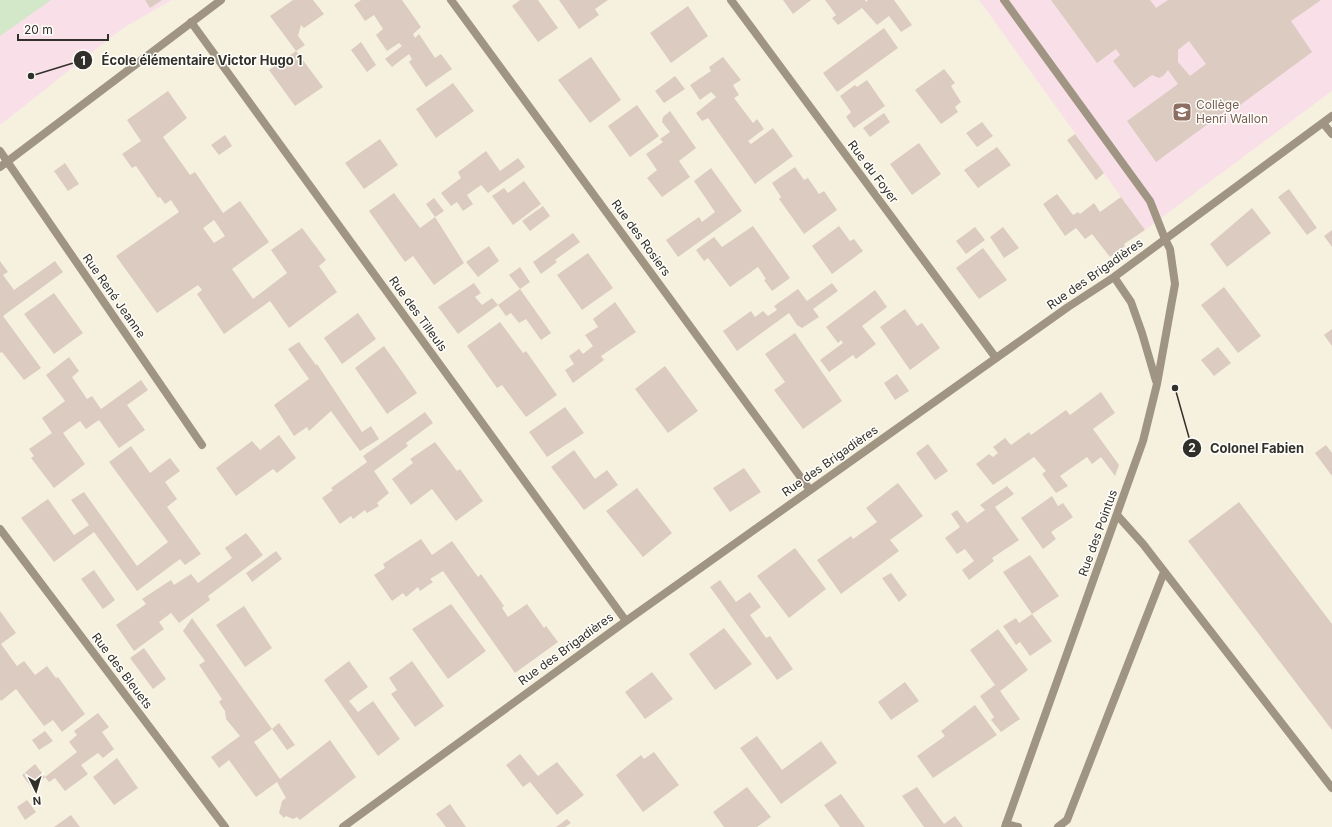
<svg xmlns="http://www.w3.org/2000/svg" width="1332" height="827" viewBox="0 0 1332 827" font-family="Inter,sans-serif">
<style>
.education{fill:#f8dfe8}
.green{fill:#d3e8c9}
.building{fill:#dccbc0;fill-rule:evenodd}
.lines{fill:none;stroke-linecap:round;stroke-linejoin:round}
.lane{stroke:#a09483;stroke-width:8}
.street{stroke:#a09483;stroke-width:8}
.labels{text-anchor:middle;stroke-width:3;stroke-linejoin:round;paint-order:stroke}
.education-label{font-size:12px;fill:#785e54;stroke:#fffefa;text-anchor:start}
.street-label{font-size:12px;fill:#32302a;stroke:#fffefa}
.leader{fill:none;stroke:#32302a;stroke-width:1.5}
.callout-dot{fill:#32302a;stroke:#fffefa;stroke-width:1.5}
.mark-label{font-size:12px;text-anchor:middle;font-weight:bold;fill:#fff}
.callout-label{font-size:13px;text-anchor:middle;font-weight:bold;fill:#32302a;stroke:#fffefa;stroke-width:3;stroke-linejoin:round;paint-order:stroke}
</style>
<rect width="100%" height="100%" fill="#f6f1df"/>
<path class="education" d="M0 0H172L123 28 0 125Z
M979 0H1332V91L1145 230Z"/>
<path class="green" d="M0 0H51L0 36Z"/>
<path class="building" d="M145 0H162L150 8Z
M293 0H313L324 14 304 28 301 25 298 36 305 45 296 51 323 87 295 106 269 70 296 51 270 16Z
M361 0H402L421 27 413 34 415 38 419 34 435 58 441 54 452 69 426 87 409 62 412 59 409 54 392 67 385 59 402 46 399 43 387 51 376 35 383 29 374 15 365 21 354 5Z
M520 0H538L558 28 538 42 512 6Z
M559 0H608L595 9 599 15 579 29Z
M783 0H811L793 14Z
M825 0H865L866 2 868 0H894L912 25 901 32 889 16 877 25 862 8 838 25 832 18 836 15Z
M1051 0H1150L1156 8 1168 0H1321L1291 21 1312 52 1236 108 1234 105 1156 162 1127 121 1178 84 1168 70 1163 76 1159 78 1152 75 1134 88 1113 61 1120 55 1116 49 1097 63ZM1189 41 1206 64 1190 76 1178 62V50Z
M688 6 708 36 671 63 650 33Z
M884 28 898 48 837 92 823 73Z
M361 42 376 65 367 72 351 50Z
M591 57 621 100 590 123 558 80Z
M723 57 741 80 733 85 739 95 734 98 753 123 757 119 764 129 748 141 751 144 773 128 793 156 755 184 708 118 702 121 696 113 716 97 711 92 700 100 690 85 711 71 709 67Z
M944 69 955 83 951 86 961 102 955 107 958 112 941 124 915 90Z
M675 76 685 89 664 103 655 91Z
M867 80 885 106 854 128 846 117 851 112 840 96 855 85 857 87Z
M453 83 474 111 436 138 416 109Z
M168 91 187 118 163 137 190 175 195 172 223 213 240 201 269 242 232 269 253 299 287 273 271 250 302 228 326 260 319 266 337 292 289 328 270 301 224 334 197 294 202 290 198 285 157 313 116 256 179 212 171 200 165 204 160 197 158 198 136 166 132 168 122 154 141 141 127 120ZM214 220 225 236 214 243 203 228Z
M637 105 659 136 630 157 608 126Z
M670 111 696 148 679 161 690 177 662 197 647 178 657 170 646 154 663 142 660 139 670 132 662 122 663 117Z
M884 113 890 122 870 137 863 128Z
M982 122 993 136 977 147 966 133Z
M1075 134 1104 173 1096 180 1067 140Z
M225 135 232 146 219 155 211 145Z
M380 139 398 165 364 189 345 163Z
M919 143 941 174 912 195 890 164Z
M997 147 1011 165 978 188 964 170Z
M486 151 500 171 518 158 525 167 488 193 481 185 467 195 473 204 463 211 457 202 451 206 441 193 461 178 458 172Z
M65 163 79 184 68 191 54 171Z
M795 167 804 180 808 178 819 194 824 191 837 210 804 234 779 199 781 197 772 183Z
M711 168 742 211 678 257 666 240 699 217 702 222 715 212 694 181Z
M524 181 541 204 513 225 492 196 504 188 508 193Z
M1289 189 1317 228 1307 235 1278 197Z
M394 193 420 228 435 217 426 204 434 198 444 211 435 217 464 263 434 285 413 256 405 262 369 211Z
M1057 194 1073 215 1078 212 1080 214 1094 203 1100 212 1121 197 1145 230 1124 244 1125 246 1110 257 1092 234 1085 239 1076 228 1065 236 1043 204Z
M543 206 550 216 530 231 522 221Z
M1252 208 1271 233 1227 267 1210 244Z
M753 226 790 278 772 291 764 280 766 279 758 267 730 287 708 258 704 261 696 250 714 237 722 247Z
M839 226 850 241 854 239 863 251 832 274 812 246Z
M975 227 985 240 966 254 956 241Z
M1003 227 1019 248 1004 258 990 237Z
M1332 230V247L1324 236Z
M573 233 580 242 555 260 557 262 541 274 533 262Z
M489 246 499 261 478 277 466 262Z
M983 248 1007 280 979 299 956 268Z
M588 253 613 288 582 310 557 275Z
M0 261 8 272 3 275 14 290 55 261 63 272 3 316 41 368 24 380 2 352 0 353Z
M520 267 530 282 520 289 509 275Z
M474 283 481 293 475 297 482 305 492 298 498 305 520 289 551 333 541 340 526 319 519 323 511 313 506 316 498 305 458 334 438 307Z
M832 283 838 291 813 309 819 317 802 328 797 325 789 313 737 351 723 331 751 311 755 317 763 311 768 316 777 310 774 306 798 289 807 301Z
M1224 287 1261 336 1238 353 1201 305Z
M875 290 887 307 862 326 876 344 856 359 853 355 829 372 820 360 843 343 841 340 838 343 826 327Z
M54 293 83 333 54 354 24 314Z
M615 302 636 332 601 356 604 360 573 383 565 370 574 364 569 356 579 349 583 354 593 346 585 335 598 327 593 319Z
M905 309 917 326 922 323 940 348 910 370 880 327Z
M358 313 376 339 342 364 324 338Z
M500 322 523 353 526 351 557 395 526 417 502 385 497 388 467 346Z
M1332 329V346L1324 335Z
M795 333 842 401 803 429 774 390 785 382 765 354Z
M299 342 316 365 317 364 362 432 371 426 379 439 360 451 331 411 309 431 307 427 294 436 274 405 309 379 288 349Z
M384 346 417 393 387 414 355 368Z
M1218 347 1231 363 1214 376 1201 360Z
M69 357 79 371 72 377 87 399 92 396 101 409 141 380 148 390 127 405 145 430 119 448 99 420 86 429 80 421 63 433 85 464 54 488 31 458 34 456 29 449 52 433 42 418 65 401 46 375Z
M665 366 698 411 668 433 635 389Z
M897 374 909 391 895 400 884 383Z
M1101 392 1115 413 1093 429 1119 465 1115 476 1101 457 1092 464 1087 457 1060 476 1068 486 1056 493 1042 474 1046 471 1034 457 993 485 976 464 989 454 993 457 998 453 993 447 1005 438 1011 445 1029 432 1031 435 1066 410 1070 415Z
M565 407 584 433 547 457 529 432Z
M425 412 433 423 406 443 408 446 374 471 389 493 377 503 379 506 367 513 365 510 353 519 351 516 340 524 322 498 333 490 331 488 367 462 363 456Z
M279 435 296 458 277 473 273 469 236 496 216 468 252 441 260 450Z
M435 442 457 471 460 469 483 501 456 521 432 489 411 505 392 479 413 463 410 459Z
M928 444 948 471 935 480 916 453Z
M1326 445 1332 453V476L1315 453Z
M131 446 150 473 170 458 180 471 165 482 177 499 167 507 201 554 185 565 180 559 137 591 94 532 54 562 21 518 48 499 74 535 89 525 71 500 84 492 137 566 168 542 109 462Z
M574 450 595 479 607 470 618 485 584 510 551 467Z
M744 468 761 492 730 512 713 488Z
M898 483 923 516 890 540 899 551 841 594 817 560 851 536 853 539 877 522 866 508Z
M1007 486 1014 494 995 507 1019 540 992 558 994 561 969 580 962 570 974 561 965 549 957 554 945 538 960 527 951 514 957 510 967 523 985 510 980 505Z
M637 488 672 533 643 557 606 511Z
M1052 496 1058 506 1063 503 1073 517 1051 532 1056 539 1043 549 1021 518Z
M1239 502 1332 624V730L1188 541Z
M246 533 263 555 208 596 210 600 179 623 171 613 159 622 164 629 134 651 116 625 146 604 142 599 171 580 174 585 191 574 198 583 232 558 225 548Z
M421 539 432 555 452 541 478 577 481 574 504 606 502 608 508 617 527 604 544 628 546 626 558 642 515 673 443 571 430 579 433 582 420 591 418 587 406 597 403 593 392 601 374 575 385 568 383 564Z
M795 548 826 589 789 618 757 576Z
M276 551 282 559 252 582 246 573Z
M1030 555 1059 596 1032 614 1052 641 1030 656 1020 642 1016 645 1003 626 1016 618 1019 623 1032 614 1003 572Z
M94 570 115 600 103 609 81 579Z
M891 573 907 595 899 602 882 578Z
M720 580 736 602 750 592 761 607 750 615 766 638 770 636 793 669 777 680 710 587Z
M451 604 486 651 448 679 412 629Z
M244 606 272 648 245 667 216 625Z
M0 611 16 633 1 644 17 666 24 661 35 675 47 666 56 678 58 677 85 714 62 732 53 720 44 726 16 689 1 701 0 699Z
M192 618 272 729 279 723 295 745 287 750 272 729 254 742 280 779 330 740 356 777 300 820 297 817 293 819 286 816 284 818 279 813 282 801 286 798 277 782 256 797 229 760 219 768 211 757 240 736 226 719 225 711 219 702 222 699 199 665 205 661 183 631Z
M724 628 752 664 715 690 689 654Z
M998 629 1028 670 1000 691 1020 719 1001 732 991 720 994 717 980 696 995 685 970 650Z
M144 648 166 679 153 689 130 658Z
M349 661 368 687 349 701 358 712 373 701 400 739 378 756 324 680Z
M412 661 444 706 415 727 391 694 397 690 389 678Z
M652 672 673 699 645 719 625 692Z
M905 682 919 701 891 720 878 702Z
M975 705 997 735 933 778 917 756 945 736 941 731Z
M98 713 109 727 102 732 114 749 103 758 98 753 81 765 88 774 65 791 55 778 49 782 45 777 32 788 22 775 35 764 45 777 77 752 69 742 77 735 74 731Z
M45 731 53 741 39 750 32 740Z
M757 736 782 770 821 741 837 763 781 804 740 748Z
M654 752 679 785 643 812 616 775 641 755 644 759Z
M520 754 538 776 557 762 584 795 557 815 530 782 523 787 506 765Z
M117 758 138 788 114 805 93 777Z
M747 787 771 817 757 827H724L713 812Z
M917 787 944 824 955 816 963 827H924L902 796Z
M841 794 865 827H840L824 805Z
M27 800 36 812 25 820 17 807Z
M450 804 466 827H446L436 814Z
M71 815 80 827H54Z
M567 819 571 823 565 827H556Z"/>
<g class="lines">
<path class="lane" d="M1004 0 1150 201 1165 239
M1117 515 1143 544 1332 788
M1006 824 1018 827
M1058 827 1067 820 1164 572"/>
<path class="street" d="M451 0 810 490
M731 0 996 358
M191 22 626 621
M1323 123 1332 134
M0 151 202 445
M0 167 221 0
M1114 277 1131 302 1142 333 1156 381
M0 529 225 827
M343 827 626 621 1068 307 1114 277 1332 116
M1005 827 1143 441 1157 384 1175 284 1170 249 1165 239"/>
</g>
<defs>
<symbol id="school-square" viewBox="-11 -11 22 22"><rect x="-9" y="-9" width="18" height="18" rx="4" fill="#8d6e63" stroke="#fffefa"/><path d="M0-5L7-2L0 1L-7-2ZM-4 1L0 2.5L4 1V4Q0 6-4 4Z" fill="#fff"/></symbol>
</defs>
<g fill-rule="evenodd">
<use href="#school-square" x="1171" y="101" width="22" height="22"/>
</g>
<g class="labels">
<g class="education-label">
<text x="1196" y="109">Collège<tspan x="1196" dy="14">Henri Wallon</tspan></text>
</g>
<g class="street-label">
<text transform="translate(873 172) rotate(53)" y="4">Rue du Foyer</text>
<text transform="translate(641 238) rotate(54)" y="4">Rue des Rosiers</text>
<text transform="translate(1095 274) rotate(-35)" y="4">Rue des Brigadières</text>
<text transform="translate(114 296) rotate(55)" y="4">Rue René Jeanne</text>
<text transform="translate(418 314) rotate(54)" y="4">Rue des Tilleuls</text>
<text transform="translate(830 461) rotate(-35)" y="4">Rue des Brigadières</text>
<text transform="translate(1098 533) rotate(-70)" y="4">Rue des Pointus</text>
<text transform="translate(566 649) rotate(-36)" y="4">Rue des Brigadières</text>
<text transform="translate(122 671) rotate(53)" y="4">Rue des Bleuets</text>
</g>
</g>
<path class="leader" d="M31 76L83 60M1175 388L1192 448"/>
<g class="callout-dot">
<circle cx="31" cy="76" r="4"/>
<circle cx="1175" cy="388" r="4"/>
<circle cx="83" cy="60" r="10"/>
<circle cx="1192" cy="448" r="10"/>
</g>
<g class="mark-label">
<text x="83" y="65">1</text>
<text x="1192" y="452">2</text>
</g>
<g class="callout-label">
<text x="202" y="65">École élémentaire Victor Hugo 1</text>
<text x="1257" y="453">Colonel Fabien</text>
</g>
<g transform="translate(36 791) rotate(175)" stroke="#fffefa" stroke-width="3" paint-order="stroke">
<path d="M0-3L7 15L0 10L-7 15Z" fill="#32302a"/>
<text y="-6" font-size="11" font-weight="bold" text-anchor="middle" fill="#32302a">N</text>
</g>
<path d="M18 34v6h90v-6" fill="none" stroke="#32302a" stroke-width="2"/>
<text x="24" y="34" font-size="12" fill="#32302a" stroke="#fffefa" stroke-width="3" paint-order="stroke">20 m</text>
</svg>
